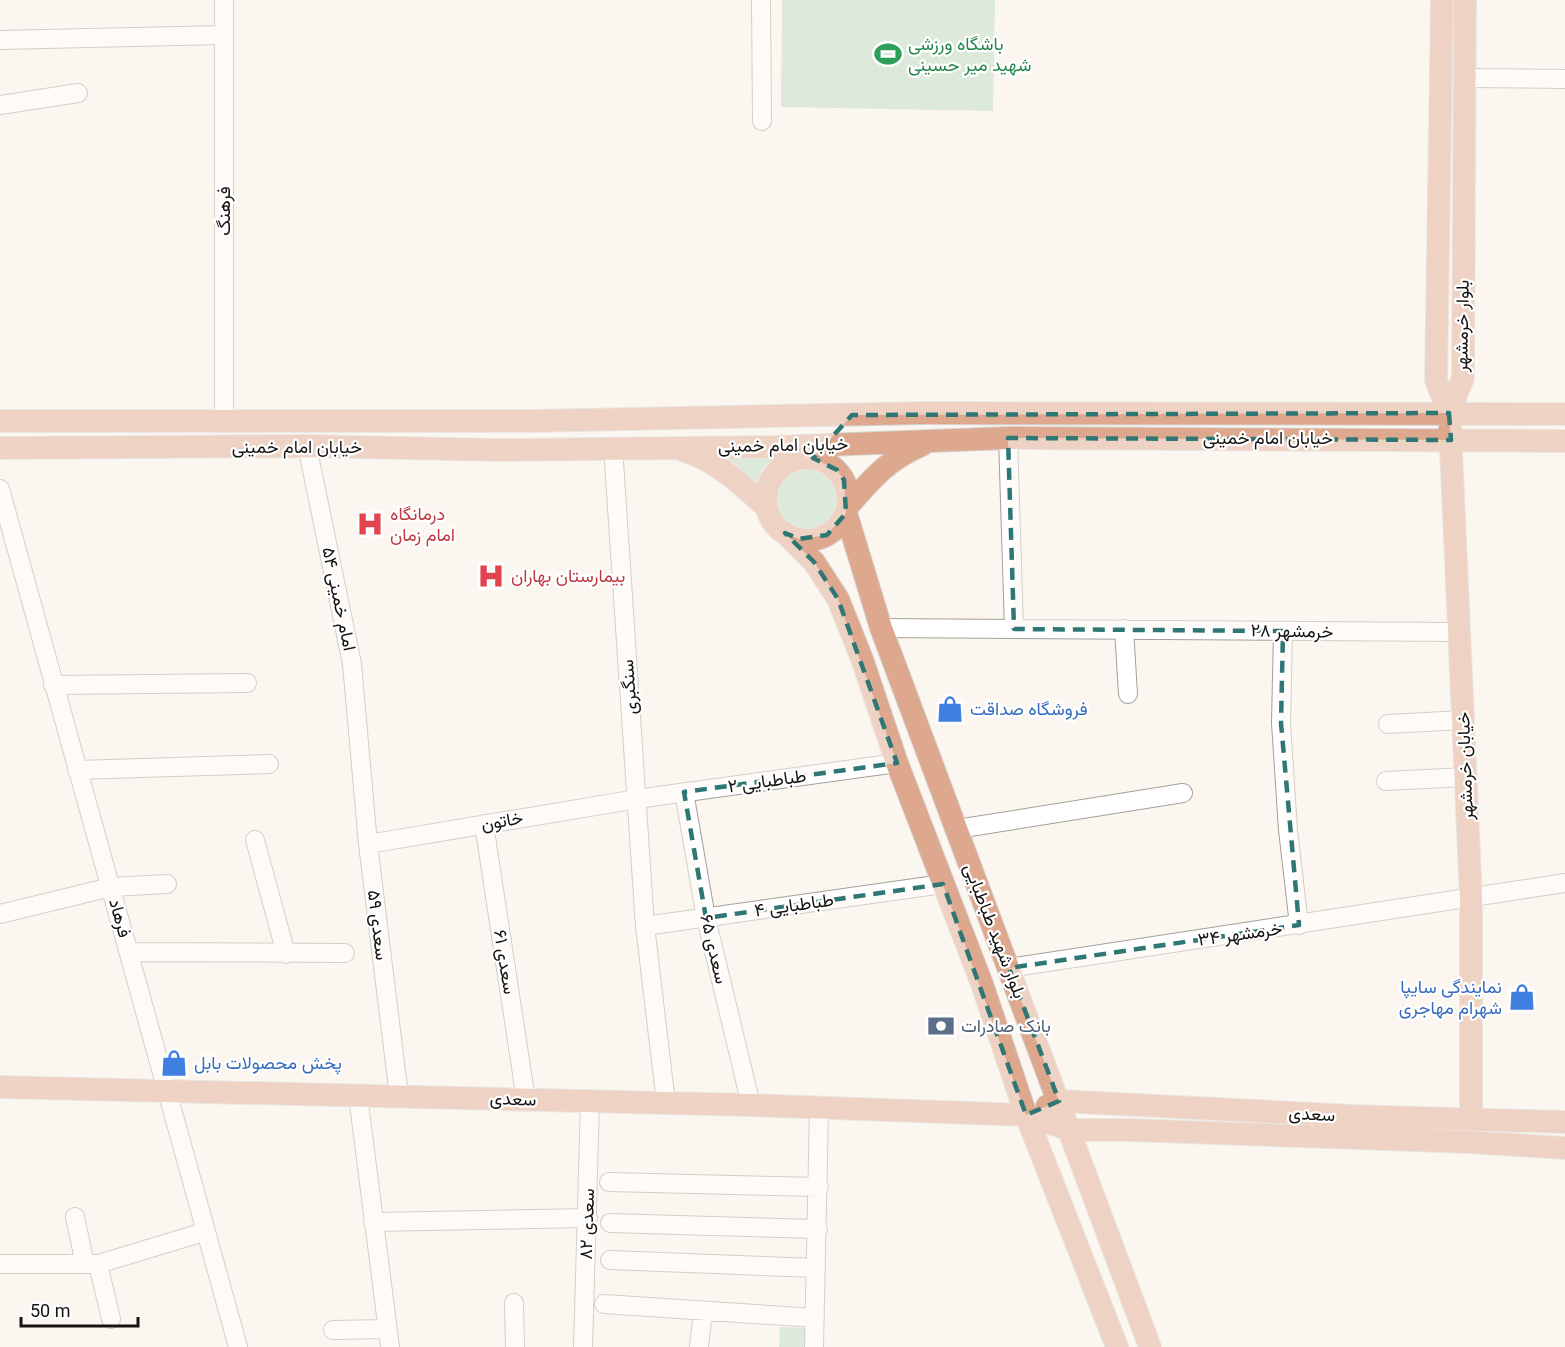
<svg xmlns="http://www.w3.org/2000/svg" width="1565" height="1347" viewBox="0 0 1565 1347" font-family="Roboto,Vazirmatn,sans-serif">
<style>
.green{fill:#b6dac2}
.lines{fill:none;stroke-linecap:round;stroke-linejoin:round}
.minor-casing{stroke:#a49f99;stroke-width:20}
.major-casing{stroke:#d5d5d4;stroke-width:24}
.minor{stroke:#fff;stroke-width:18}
.major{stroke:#dea88e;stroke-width:22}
.marked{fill:none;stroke:#2e7774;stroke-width:4.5;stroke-dasharray:12 8;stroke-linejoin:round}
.labels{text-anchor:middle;stroke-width:4.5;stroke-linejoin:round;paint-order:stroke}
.leisure-label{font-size:18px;fill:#27864d;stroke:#fff;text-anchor:start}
.street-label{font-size:18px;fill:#161412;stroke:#fff}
.health-label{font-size:18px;fill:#be3a42;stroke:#fff;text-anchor:start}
.shop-label{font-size:18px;fill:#366cbe;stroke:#fff;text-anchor:start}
.service-label{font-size:18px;fill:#4e5e75;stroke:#fff;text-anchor:start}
</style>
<rect width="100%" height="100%" fill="#fcf6f0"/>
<path class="green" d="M782 0H995L993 111 781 107Z
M717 448 774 458 762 469 756 490 725 465Z
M777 498a30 30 0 1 1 60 0a30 30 0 1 1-60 0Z
M780 1327 806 1328 805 1347H779Z"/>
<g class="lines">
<defs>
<path id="minor" d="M224 0V422
M761 0 762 121
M0 40 223 35
M1463 78 1565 79
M0 105 78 93
M1008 438 1014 629
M307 446 352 664 368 844 399 1096
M613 447 645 926 666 1103
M0 489 238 1347
M881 628 1459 632
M1124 629 1128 694
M1283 631 1281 723 1288 830 1299 925
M53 685 247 683
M1388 724 1463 720
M77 770 269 764
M1386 781 1466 777
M684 792 706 918 751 1105
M484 824 526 1100
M957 829 1183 793
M255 840 286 954
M368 844 637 799 897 763
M0 914 111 887 167 884
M645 926 943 884
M129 952 345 953
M1009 968 1565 883
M358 1096 390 1347
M609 1182 819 1187
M75 1217 85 1264
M373 1222 588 1218
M610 1223 818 1229
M610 1260 816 1268
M0 1264H98L204 1232
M98 1264 111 1319
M514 1303 515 1347
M604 1304 815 1318
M333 1330 388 1329
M583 1347 590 1102
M699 1347 703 1311
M814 1347 819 1109"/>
<path id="major" d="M1442 0 1436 380 1449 413 1463 378 1465 0
M0 421H531L924 413 1565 414
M1450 427 1471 899V1119
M0 448 307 446 499 450 774 447 1008 438 1565 441
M682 450C716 460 742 485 767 508
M766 499a41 41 0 1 1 82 0a41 41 0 1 1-82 0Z
M848 506C872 479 887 460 922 445
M846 513 881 628 1150 1347
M785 533 814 562 838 599 862 659 897 763 982 984 1026 1115 1117 1347
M0 1087 751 1105 1026 1115 1071 1130H1129L1468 1142 1565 1148
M1047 1106 1059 1101 1353 1116 1565 1122"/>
</defs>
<use href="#minor" class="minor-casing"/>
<use href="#major" class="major-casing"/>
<use href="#minor" class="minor"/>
<use href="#major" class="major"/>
</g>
<path d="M0 0H1565V1347H0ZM1449 413 1451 440 1008 438 1014 629 1283 631 1281 723 1299 925 1009 968 1059 1101 1026 1115 943 884 706 918 684 792 897 763 838 599 814 562 785 533 799 539 827 535 846 513 844 480 837 470 813 458 852 415Z" fill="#fcf6f0" fill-opacity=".55" fill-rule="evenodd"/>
<path class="marked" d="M1449 413 1451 440 1008 438 1014 629 1283 631 1281 723 1299 925 1009 968 1059 1101 1026 1115 943 884 706 918 684 792 897 763 838 599 814 562 785 533 799 539 827 535 846 513 844 480 837 470 813 458 852 415Z"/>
<defs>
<symbol id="stadium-bare" viewBox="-9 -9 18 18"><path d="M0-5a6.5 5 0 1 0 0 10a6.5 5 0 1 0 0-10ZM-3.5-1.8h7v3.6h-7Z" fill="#2e9e5b" stroke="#fff" stroke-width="2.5" paint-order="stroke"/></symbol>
<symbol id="hospital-bare" viewBox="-9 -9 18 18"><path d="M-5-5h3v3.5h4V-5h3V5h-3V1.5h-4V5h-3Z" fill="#e0444e" stroke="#fff" stroke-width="2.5" paint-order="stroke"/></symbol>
<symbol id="shop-bare" viewBox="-9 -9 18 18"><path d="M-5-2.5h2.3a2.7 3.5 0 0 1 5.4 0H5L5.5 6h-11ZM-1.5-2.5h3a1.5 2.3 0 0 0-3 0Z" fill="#3f7fe0" stroke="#fff" stroke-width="2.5" paint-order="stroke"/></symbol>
<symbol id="bank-bare" viewBox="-9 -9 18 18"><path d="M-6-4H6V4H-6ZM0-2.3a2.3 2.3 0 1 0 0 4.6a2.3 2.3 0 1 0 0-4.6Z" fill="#5c6f8a" stroke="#fff" stroke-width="2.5" paint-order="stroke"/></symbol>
</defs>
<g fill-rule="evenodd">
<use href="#stadium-bare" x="869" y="35" width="38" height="38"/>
<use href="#hospital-bare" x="351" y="505" width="38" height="38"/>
<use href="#hospital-bare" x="472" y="557" width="38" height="38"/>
<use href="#shop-bare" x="931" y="690" width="38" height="38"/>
<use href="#shop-bare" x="1503" y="978" width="38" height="38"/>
<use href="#bank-bare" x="922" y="1007" width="38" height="38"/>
<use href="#shop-bare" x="155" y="1044" width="38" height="38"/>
</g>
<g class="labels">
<g class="leisure-label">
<text x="908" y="50">باشگاه ورزشی<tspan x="908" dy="21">شهید میر حسینی</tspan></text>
</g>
<g class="street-label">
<text transform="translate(224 211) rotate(-90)" y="6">فرهنگ</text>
<text transform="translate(1462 326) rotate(-89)" y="6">بلوار خرمشهر</text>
<text x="1268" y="444">خیابان امام خمینی</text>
<text transform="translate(783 445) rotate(-1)" y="6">خیابان امام خمینی</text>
<text x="297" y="453">خیابان امام خمینی</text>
<text transform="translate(339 599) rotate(78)" y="6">امام خمینی ۵۴</text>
<text transform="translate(1292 631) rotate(1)" y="6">خرمشهر ۲۸</text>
<text transform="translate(629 687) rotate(-94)" y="6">سنگبری</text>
<text transform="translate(1465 766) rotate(-92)" y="6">خیابان خرمشهر</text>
<text transform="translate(767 781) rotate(-8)" y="6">طباطبایی ۲</text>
<text transform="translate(502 821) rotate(-10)" y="6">خاتون</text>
<text transform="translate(794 905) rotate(-8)" y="6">طباطبایی ۴</text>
<text transform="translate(120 918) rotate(75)" y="6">فرهاد</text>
<text transform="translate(378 925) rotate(83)" y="6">سعدی ۵۹</text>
<text transform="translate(995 931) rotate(69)" y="6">بلوار شهید طباطبایی</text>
<text transform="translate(1240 934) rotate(-8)" y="6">خرمشهر ۳۴</text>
<text transform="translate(714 949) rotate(77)" y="6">سعدی ۶۵</text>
<text transform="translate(505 962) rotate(81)" y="6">سعدی ۶۱</text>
<text transform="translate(513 1099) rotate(2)" y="6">سعدی</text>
<text transform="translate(1312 1114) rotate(3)" y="6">سعدی</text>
<text transform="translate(587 1224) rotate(-88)" y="6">سعدی ۸۲</text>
</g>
<g class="health-label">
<text x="390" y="520">درمانگاه<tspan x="390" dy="21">امام زمان</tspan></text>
<text x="511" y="582">بیمارستان بهاران</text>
</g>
<g class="shop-label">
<text x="970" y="715">فروشگاه صداقت</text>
<text x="1502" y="993" text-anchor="end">نمایندگی سایپا<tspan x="1502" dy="21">شهرام مهاجری</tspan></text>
<text x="194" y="1069">پخش محصولات بابل</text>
</g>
<g class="service-label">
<text x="961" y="1032">بانک صادرات</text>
</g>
</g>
<path d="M21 1317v9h117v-9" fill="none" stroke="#161412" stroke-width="3"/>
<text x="30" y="1317" font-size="18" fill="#161412" stroke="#ffffff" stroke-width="4.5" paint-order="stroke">50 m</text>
</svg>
